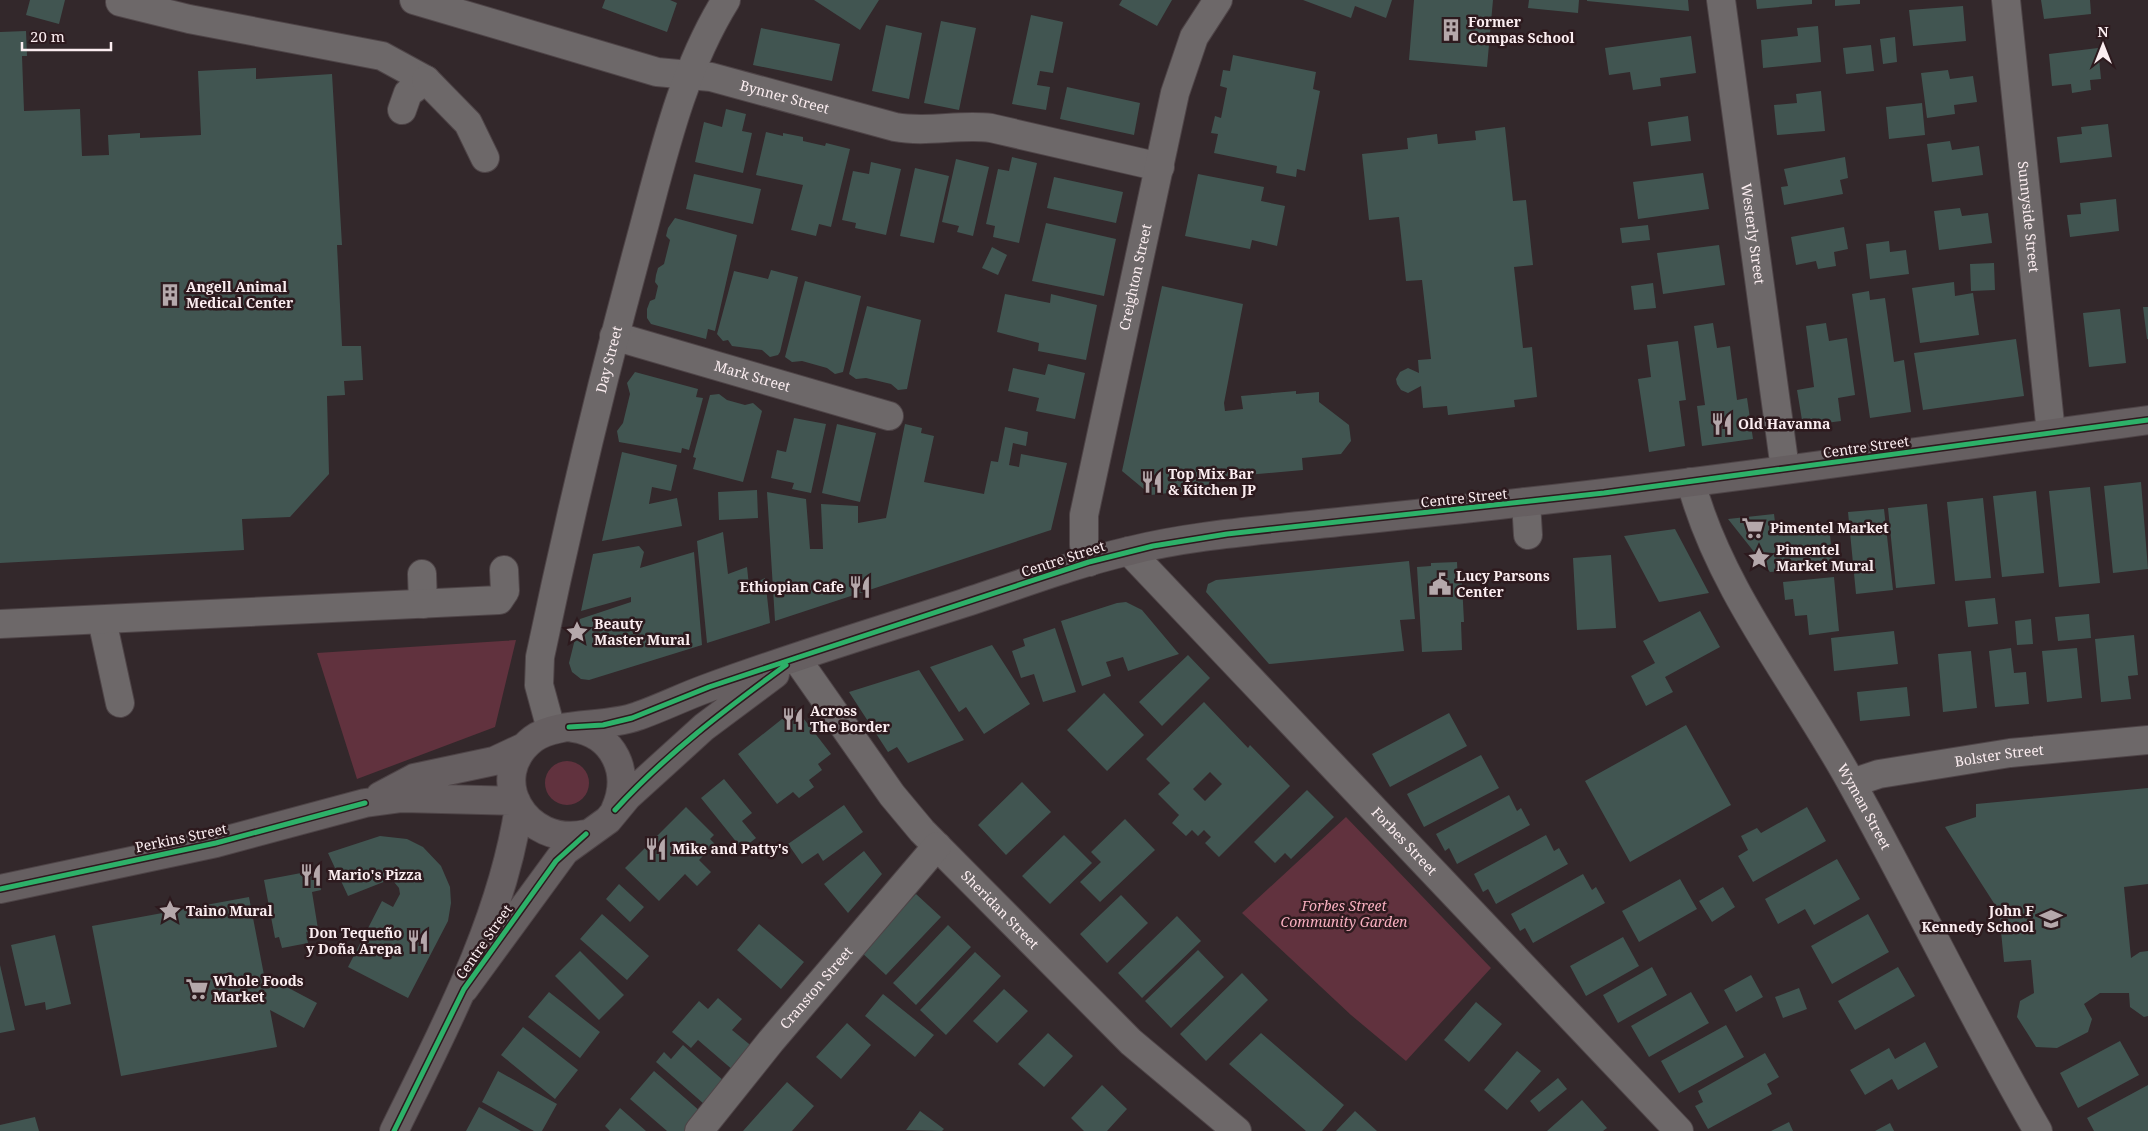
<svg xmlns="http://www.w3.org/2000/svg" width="2148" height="1131" viewBox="0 0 2148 1131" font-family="'Noto Serif',serif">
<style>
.green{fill:#61323e}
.building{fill:#415551;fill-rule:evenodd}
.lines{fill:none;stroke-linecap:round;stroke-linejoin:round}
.minor-casing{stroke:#4e4447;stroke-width:30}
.major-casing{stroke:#4e4447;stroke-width:30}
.minor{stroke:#6d6869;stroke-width:28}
.major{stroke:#665f61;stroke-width:28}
.cycleway-casing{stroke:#2d1a1e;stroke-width:8}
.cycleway{stroke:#2db169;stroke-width:5}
.labels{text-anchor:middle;stroke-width:5;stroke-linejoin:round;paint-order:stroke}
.poi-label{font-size:14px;font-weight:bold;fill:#fbedf0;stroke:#2d1a1e;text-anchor:start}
.street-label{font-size:14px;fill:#fbedf0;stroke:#2d1a1e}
.park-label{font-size:14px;font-style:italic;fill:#f7afbf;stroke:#2d1a1e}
</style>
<rect width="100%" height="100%" fill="#33282b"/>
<path class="green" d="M516 640 495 727 357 779 317 653Z
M545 783a22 22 0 1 1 44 0a22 22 0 1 1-44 0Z
M1346 817 1491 968 1406 1061 1351 1015 1242 913Z"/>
<path class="building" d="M30 0H65L59 24 26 15Z
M605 0H670L677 3 667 32 602 8Z
M814 0H879L860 30Z
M1122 0H1172L1157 26 1119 5Z
M1303 0H1392L1386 18 1355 6 1351 18Z
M1414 0H1493L1487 67 1409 60Z
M1529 0H1579L1578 13 1528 8Z
M1587 0H1688L1689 11 1587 1Z
M1756 0H1812V4L1757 9Z
M1835 0H1860V4L1835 6Z
M2041 0H2090L2091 14 2044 19Z
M1963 6 1966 41 1913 46 1909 10Z
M1031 15 1063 22 1053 73 1040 71 1037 85 1050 87 1046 110 1012 104Z
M941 21 976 28 959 110 924 103Z
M886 25 922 33 909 99 872 91Z
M1818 26 1821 62 1763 68 1761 40 1798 36 1797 28Z
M761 28 840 44 832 81 753 65Z
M26 31 27 56H22L24 111 80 109 82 156 109 155 108 135 140 133V138L201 135 198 71 256 68V79L332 74 342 245H337L342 346H361L363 380 344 381 345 395 327 396 329 474 290 517 242 519 244 550 0 563V32Z
M1691 36 1696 73 1660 78 1661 86 1633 90 1630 72 1609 75 1605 48Z
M1895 37 1897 62 1883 64 1880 39Z
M1871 45 1874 71 1846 74 1843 48Z
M2098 48 2101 79 2090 80 2091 90 2072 93 2071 84 2052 86 2049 54Z
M1233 55 1316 72 1313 89 1320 91 1305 171 1297 169 1296 177 1276 173 1277 166 1214 153 1218 134 1211 133 1215 116 1221 118 1227 88 1220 86 1223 70 1230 71Z
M1948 70 1950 79 1973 76 1977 102 1954 105 1955 114 1927 118 1921 73Z
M1067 87 1140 103 1134 135 1060 119Z
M1821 91 1825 131 1777 135 1774 105 1797 103 1796 94Z
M1922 103 1925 135 1889 139 1886 107Z
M726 109 746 114 742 131 752 133 743 173 695 162 704 122 722 127Z
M1688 116 1691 141 1651 146 1648 122Z
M2108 124 2112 157 2060 163 2057 137 2082 134 2081 127Z
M1505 127 1513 201 1526 200 1533 265 1514 267 1523 348 1532 347 1537 397 1514 400 1515 407 1448 415 1447 406 1423 408 1421 386 1408 393 1401 390 1397 384 1396 379 1400 372 1408 368 1419 373 1418 360 1431 359 1422 280 1406 281 1399 217 1369 220 1362 154 1408 149 1407 138 1437 134 1438 144 1476 140 1475 131Z
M766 132 783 136V133L803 137V141L825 146 826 143 850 149 831 227 819 224 816 236 791 230 803 185 756 175Z
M1950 141 1952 150 1979 146 1983 175 1932 182 1927 144Z
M1012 157 1037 163 1019 243 993 237 995 226 986 224 998 169 1009 171Z
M1845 157 1848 178 1840 180 1843 194 1784 205 1781 187 1788 186 1784 169Z
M956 159 989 167 973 236 957 232 959 226 942 222Z
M871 162 901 169 886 235 855 228 856 223 842 220 853 171 869 174Z
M915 168 949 176 934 243 900 236Z
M1703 173 1709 209 1638 219 1633 182Z
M694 174 761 189 753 224 686 209Z
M1198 174 1264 187 1261 201 1285 206 1277 246 1252 240 1250 249 1185 236Z
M1054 177 1123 192 1116 223 1047 208Z
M2116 199 2119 231 2070 237 2067 215 2081 214 2080 203Z
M1960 208 1962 216 1988 213 1992 243 1939 250 1934 211Z
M675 218 737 235 715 331 708 329 706 339 651 324 647 318V309L650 301 655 299 658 286 655 282 656 275 658 268 664 264 670 240 666 236 668 228Z
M1046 223 1116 239 1104 296 1032 281Z
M1648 225 1650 240 1622 243 1620 228Z
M1844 227 1848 249 1834 252 1836 266 1818 269 1816 261 1796 265 1791 237Z
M1889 241 1890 252 1906 250 1909 274 1870 279 1866 244Z
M1719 245 1725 285 1663 294 1657 253Z
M992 247 1007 255 998 275 982 268Z
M1994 263 1995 290 1971 291 1970 264Z
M771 270 798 277 780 352 778 355 770 357 762 350 732 346 728 340 723 341 717 334 734 271 768 279Z
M805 281 861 296 843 372 835 374 827 368 802 361 792 362 785 357Z
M1954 282 1955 296 1973 293 1979 335 1920 343 1912 288Z
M1653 283 1656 308 1634 310 1631 286Z
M1162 286 1243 304 1224 403 1225 411 1243 409 1241 396 1296 391V394L1319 392V402L1349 425 1351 441 1341 454 1302 458 1303 470 1212 478 1213 488 1151 495 1122 471Z
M1869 291 1870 300 1885 298 1894 362 1904 360 1911 412 1870 418 1852 294Z
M1005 294 1050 303 1051 294 1097 305 1086 360 1038 351 1039 343 997 332Z
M867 306 921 320 907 389 898 390 891 384 866 378 856 379 849 374Z
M2143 307H2148V339H2147Z
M2120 309 2126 363 2089 367 2083 313Z
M1713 323 1717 348 1730 346 1737 400 1747 398 1753 439 1702 446 1697 406 1705 405 1694 326Z
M1826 323 1829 341 1847 338 1855 395 1838 398 1841 421 1803 426 1797 390 1814 387 1806 326Z
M2016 339 2024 396 1923 410 1914 353Z
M1678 341 1686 400 1679 401 1685 446 1649 452 1638 379 1651 377 1647 345Z
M1048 364 1085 373 1075 419 1036 411 1039 398 1008 391 1013 368 1045 375Z
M635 372 698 389 696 397 703 398 689 450 682 448 681 453 619 442 617 431 623 423 630 394 627 383Z
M719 394 727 400 745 405 753 403 762 411 743 482 693 469 696 458 693 457 710 395Z
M794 418 826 424 811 493 792 489 794 483 771 478 777 450 786 452Z
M837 424 876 433 860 502 822 493Z
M905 424 922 428 921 433 934 436 924 482 984 494 991 461 998 462 1005 427 1028 432 1026 446 1013 443 1009 465 1019 467 1021 454 1067 463 1051 530 775 621 767 492 806 499 810 549H823L821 504 858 506V523L886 518Z
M622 452 677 465 671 491 652 487 649 504 677 498 682 526 602 541Z
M2141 482 2148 569 2113 573 2104 486Z
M2090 487 2100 583 2059 587 2049 491Z
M757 490 758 518 719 520 718 492Z
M2036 491 2044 573 2002 577 1993 496Z
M1983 498 1991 578 1955 581 1947 502Z
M1927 504 1935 584 1896 588 1888 508Z
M1884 509 1893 590 1856 594 1848 512Z
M1774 514 1776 530 1829 525 1833 565 1770 572 1728 519Z
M1675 529 1709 593 1659 602 1624 536Z
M723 532 728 574 747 567 749 586 765 578 770 623 707 643 697 541Z
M639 546 644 552 640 568 694 552 702 645 589 680 581 679 572 672 569 663 580 619 631 602V597L581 611 593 554Z
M1611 555 1616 628 1577 630 1573 558Z
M1409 561 1415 619 1400 620 1404 651 1269 664 1206 592 1208 584 1216 580Z
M1457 562 1458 583H1462L1464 622H1461L1462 650 1422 652 1417 567 1431 566V563Z
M1834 577 1839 631 1809 635 1807 615 1795 616 1793 599 1785 600 1783 582Z
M1995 598 1998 624 1968 627 1965 601Z
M1126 602 1142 610 1179 654 1128 671 1123 657 1106 662 1111 676 1082 686 1061 621 1117 603Z
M1700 611 1720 647 1665 677 1673 692 1646 706 1631 676 1655 663 1643 641Z
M2089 614 2091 638 2058 641 2055 617Z
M2031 619 2033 644 2017 645 2015 621Z
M1055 628 1076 692 1043 702 1034 674 1021 678 1012 651 1025 646 1023 639Z
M1894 631 1898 664 1834 671 1831 638Z
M2134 635 2138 675 2128 676 2131 699 2101 702 2095 639Z
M992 645 1030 704 984 734 966 707 959 712 930 667Z
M2011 648 2014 673 2026 672 2029 704 1995 707 1989 651Z
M2077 648 2082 698 2047 702 2042 651Z
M1971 651 1977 708 1943 712 1938 654Z
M1188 655 1210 678 1162 726 1139 702Z
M919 670 964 740 908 763 897 747 888 752 849 692Z
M1907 687 1910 716 1860 721 1857 692Z
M1104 693 1144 735 1107 771 1067 730Z
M1204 702 1248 748 1250 745 1290 786 1219 857 1205 843 1211 837 1204 830 1198 836 1192 830 1186 836 1172 823 1179 815 1158 794 1170 783 1146 759ZM1210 772 1222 784 1205 801 1193 789Z
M797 710 831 754 818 764 822 770 809 780 814 787 799 798 793 792 777 804 738 754 792 711Z
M1449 713 1467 746 1390 787 1372 754Z
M1686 725 1731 805 1630 862 1585 781Z
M1481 755 1499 788 1424 827 1407 794Z
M724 779 752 813 742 821 756 838 742 849 701 798Z
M1022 782 1051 812 1006 855 978 825Z
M2148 788V884L2124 887 2131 958 2140 952 2148 951V1016L2144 1017 2130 1007 2129 993H2100L2084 1004 2092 1019 2088 1032 2057 1048 2036 1047 2017 1017 2020 1001 2034 993 2031 960 2004 962 1999 911 1945 827 1976 817V804Z
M1307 790 1334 817 1291 859 1285 853 1275 863 1254 842Z
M1509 795 1517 811 1521 808 1530 825 1457 864 1449 848 1445 851 1436 834Z
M844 805 863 832 823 861 818 853 802 864 788 844Z
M686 807 714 835 710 839 715 844 699 860 711 872 697 886 685 874 659 901 625 868Z
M1807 807 1826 841 1753 882 1738 856 1748 850 1741 836 1757 828 1761 833Z
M1125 819 1155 850 1100 902 1080 882 1101 862 1091 852Z
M1064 835 1092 863 1050 904 1022 876Z
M1546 835 1554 851 1559 848 1568 864 1496 904 1488 889 1483 892 1474 874Z
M380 836 407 839 423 847 441 866 450 887 451 903 448 921 408 998 348 967 382 901 393 907 400 894 399 888 394 882 386 881 348 896 328 853Z
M864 851 882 874 848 913 824 884Z
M1837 859 1860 899 1814 925 1805 909 1778 924 1765 899Z
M317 870 321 890 312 892 318 929 306 932 308 943 282 948 279 937 275 938 264 880Z
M1583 874 1592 890 1596 887 1605 903 1533 943 1525 928 1520 931 1511 914Z
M1680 879 1697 909 1639 942 1622 911Z
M619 884 644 907 630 922 606 899Z
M1723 887 1735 907 1712 922 1699 901Z
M916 894 941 917 886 975 861 952Z
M1121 895 1148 923 1107 963 1080 934Z
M249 897 264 975 317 1003 304 1028 270 1010 277 1047 121 1076 92 926Z
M602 914 649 956 627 980 580 939Z
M1868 914 1889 952 1832 984 1811 946Z
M1177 916 1201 941 1142 998 1118 973Z
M759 924 804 962 781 989 737 950Z
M948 925 971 947 916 1005 893 983Z
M55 935 71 1004 46 1010 45 1002 25 1006 11 945Z
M1623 937 1639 966 1586 996 1570 966Z
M1198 950 1224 977 1171 1028 1145 1001Z
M580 951 624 995 599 1020 555 976Z
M975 952 1001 976 946 1035 920 1010Z
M0 965 15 1030 0 1033Z
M1652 967 1667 995 1618 1023 1603 995Z
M1898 967 1915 996 1855 1030 1838 1001Z
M1242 973 1268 1000 1206 1061 1180 1034Z
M1751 975 1763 997 1736 1012 1724 990Z
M1799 988 1807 1009 1783 1018 1775 997Z
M1004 989 1028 1011 997 1043 973 1021Z
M549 992 600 1032 580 1058 528 1017Z
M1691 992 1709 1023 1649 1057 1631 1026Z
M883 994 934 1035 915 1057 865 1016Z
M718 998 742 1019 732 1030 754 1048 734 1071 698 1040 691 1048 672 1032 699 1001 708 1009Z
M1476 1002 1502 1024 1469 1062 1444 1040Z
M847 1023 871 1045 841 1079 816 1057Z
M1726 1025 1744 1057 1679 1093 1661 1061Z
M523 1027 578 1070 555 1099 501 1055Z
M1048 1033 1073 1056 1044 1087 1018 1064Z
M1261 1033 1344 1105 1322 1131H1306L1229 1064Z
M2120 1041 2139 1075 2078 1108 2060 1073Z
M1925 1042 1938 1067 1898 1090 1892 1079 1865 1095 1850 1070 1889 1048 1895 1059Z
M683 1045 724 1081 704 1104 656 1062 664 1052 671 1059Z
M1517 1051 1541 1071 1507 1110 1484 1090Z
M1765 1053 1779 1077 1767 1084 1772 1094 1708 1129 1695 1106 1703 1102 1698 1091Z
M498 1071 557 1104 542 1131H534L482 1102Z
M654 1071 701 1112 685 1131H667L630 1099Z
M1558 1078 1567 1089 1539 1112 1530 1101Z
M787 1082 814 1106 792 1131H743Z
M1102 1085 1127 1109 1107 1131H1084L1071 1118Z
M2148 1085V1131H2094L2087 1118Z
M1582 1100 1607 1128 1603 1131H1547Z
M479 1107 521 1131H466Z
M620 1108 646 1131H610L605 1126Z
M920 1111 944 1129 942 1131 906 1130Z
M1355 1111 1377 1131H1336Z
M35 1117 39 1131H0V1125Z
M1789 1122 1793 1131H1771Z
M1890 1123 1894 1131H1875Z"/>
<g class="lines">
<defs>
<g id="minor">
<path id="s1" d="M414 0 657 72 711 77 895 127C927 133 959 124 991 128L1160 167"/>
<path id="s2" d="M1721 0 1785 469"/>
<path id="s3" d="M2006 0 2051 433"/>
<path d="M120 2 189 19 382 56 426 80 408 93 402 110"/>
<path d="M426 80 468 123 485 158"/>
<path id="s4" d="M614 336 889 416"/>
<path id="s5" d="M1691 482C1719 589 1799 687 1852 784 1916 899 1972 1017 2038 1131"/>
<path d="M1526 502 1528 535"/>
<path id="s6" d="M1129 551 1679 1131"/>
<path id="s7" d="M1089 562 1084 545V515L1175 93 1194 37 1218 0"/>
<path d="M422 574 423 604"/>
<path d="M102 620 120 703"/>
<path d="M0 624 499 600 505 591 504 570"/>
<path id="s8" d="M796 658 892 795 922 831 1131 1042 1237 1131"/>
<path id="s9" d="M551 729 539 685 540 657C569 519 602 381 639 245 662 161 680 74 726 0"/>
<path id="s10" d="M1852 783 1879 774 2010 753 2148 740"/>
<path id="s11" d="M699 1131 771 1041 937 846"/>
</g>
<path id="major" d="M573 728C614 734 632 773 615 810
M380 796 414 778 494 761 524 747
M586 834C525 848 484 777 533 739 557 721 606 728 638 716 661 708 683 697 705 689 791 657 878 631 964 603 1019 585 1073 564 1129 551 1185 537 1243 532 1300 526 1375 518 1451 511 1526 502 1734 479 1941 448 2148 420
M0 889 216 843 365 803 402 798 516 801
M464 989 565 851 608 820 627 797 704 727 775 674
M394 1131C444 1029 502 921 519 807"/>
</defs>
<use href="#minor" class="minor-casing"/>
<use href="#major" class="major-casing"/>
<use href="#minor" class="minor"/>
<use href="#major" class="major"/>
<defs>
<path id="cycleway" d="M569 727 603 725 632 718 709 687 796 658 1089 562 1153 546 1227 534 1604 493 2148 420
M615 810C666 754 726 709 786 665
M0 889 216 843 365 803
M394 1131 464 989 556 861 586 834"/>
</defs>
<use href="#cycleway" class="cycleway-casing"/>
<use href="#cycleway" class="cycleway"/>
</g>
<defs>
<symbol id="building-bare" viewBox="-9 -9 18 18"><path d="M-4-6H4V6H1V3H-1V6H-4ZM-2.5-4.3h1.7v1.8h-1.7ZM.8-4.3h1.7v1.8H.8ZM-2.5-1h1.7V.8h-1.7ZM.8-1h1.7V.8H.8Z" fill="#b5a8ab" stroke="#2d1a1e" stroke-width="2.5" paint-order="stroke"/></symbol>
<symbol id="restaurant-bare" viewBox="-9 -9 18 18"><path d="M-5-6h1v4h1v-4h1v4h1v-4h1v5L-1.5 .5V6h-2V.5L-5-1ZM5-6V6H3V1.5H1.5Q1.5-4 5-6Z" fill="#b5a8ab" stroke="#2d1a1e" stroke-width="2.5" paint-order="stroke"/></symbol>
<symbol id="supermarket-bare" viewBox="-9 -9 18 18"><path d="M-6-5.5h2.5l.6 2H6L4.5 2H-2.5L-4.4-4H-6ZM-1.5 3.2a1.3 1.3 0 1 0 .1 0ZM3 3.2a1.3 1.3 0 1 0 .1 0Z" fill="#b5a8ab" stroke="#2d1a1e" stroke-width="2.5" paint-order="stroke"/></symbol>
<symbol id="sight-bare" viewBox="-9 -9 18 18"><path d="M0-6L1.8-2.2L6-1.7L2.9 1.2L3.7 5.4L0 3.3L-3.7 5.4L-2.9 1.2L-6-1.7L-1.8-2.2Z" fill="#b5a8ab" stroke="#2d1a1e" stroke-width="2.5" paint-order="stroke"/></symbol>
<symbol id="civic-bare" viewBox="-9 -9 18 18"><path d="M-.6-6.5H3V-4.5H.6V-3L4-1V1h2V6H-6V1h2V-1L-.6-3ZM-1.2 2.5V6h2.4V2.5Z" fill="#b5a8ab" stroke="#2d1a1e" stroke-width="2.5" paint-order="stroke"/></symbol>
<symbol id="school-bare" viewBox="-9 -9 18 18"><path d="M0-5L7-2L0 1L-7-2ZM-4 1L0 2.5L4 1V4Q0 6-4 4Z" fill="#b5a8ab" stroke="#2d1a1e" stroke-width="2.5" paint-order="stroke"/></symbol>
</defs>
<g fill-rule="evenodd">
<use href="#building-bare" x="1435" y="14" width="32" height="32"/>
<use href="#building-bare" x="154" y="279" width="32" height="32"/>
<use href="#restaurant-bare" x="1706" y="408" width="32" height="32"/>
<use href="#restaurant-bare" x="1136" y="466" width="32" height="32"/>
<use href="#supermarket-bare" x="1737" y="512" width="32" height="32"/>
<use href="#sight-bare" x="1743" y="542" width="32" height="32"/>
<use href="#civic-bare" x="1424" y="568" width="32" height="32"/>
<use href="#restaurant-bare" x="844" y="571" width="32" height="32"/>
<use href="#sight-bare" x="561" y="616" width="32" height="32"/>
<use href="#restaurant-bare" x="777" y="703" width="32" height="32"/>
<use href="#restaurant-bare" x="640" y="833" width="32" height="32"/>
<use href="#restaurant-bare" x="295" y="859" width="32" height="32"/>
<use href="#sight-bare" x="154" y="895" width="32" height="32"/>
<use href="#school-bare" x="2035" y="903" width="32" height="32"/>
<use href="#restaurant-bare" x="402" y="925" width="32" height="32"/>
<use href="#supermarket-bare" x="181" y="973" width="32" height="32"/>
</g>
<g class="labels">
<g class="poi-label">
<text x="1468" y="27">Former<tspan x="1468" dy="16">Compas School</tspan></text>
<text x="186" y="292">Angell Animal<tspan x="186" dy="16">Medical Center</tspan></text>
<text x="1738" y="429">Old Havanna</text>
<text x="1168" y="479">Top Mix Bar<tspan x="1168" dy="16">&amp; Kitchen JP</tspan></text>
<text x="1770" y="533">Pimentel Market</text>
<text x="1776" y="555">Pimentel<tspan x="1776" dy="16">Market Mural</tspan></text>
<text x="1456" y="581">Lucy Parsons<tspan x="1456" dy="16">Center</tspan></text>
<text x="844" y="592" text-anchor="end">Ethiopian Cafe</text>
<text x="594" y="629">Beauty<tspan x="594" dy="16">Master Mural</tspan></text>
<text x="810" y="716">Across<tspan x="810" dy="16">The Border</tspan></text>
<text x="672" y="854">Mike and Patty's</text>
<text x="328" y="880">Mario's Pizza</text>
<text x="186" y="916">Taino Mural</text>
<text x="2034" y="916" text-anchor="end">John F<tspan x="2034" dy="16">Kennedy School</tspan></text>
<text x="402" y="938" text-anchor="end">Don Tequeño<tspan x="402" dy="16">y Doña Arepa</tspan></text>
<text x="213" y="986">Whole Foods<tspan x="213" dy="16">Market</tspan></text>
</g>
<g class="street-label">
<text dy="5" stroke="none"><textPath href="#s1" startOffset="384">Bynner Street</textPath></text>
<text dy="5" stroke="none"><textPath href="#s3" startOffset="218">Sunnyside Street</textPath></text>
<text dy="5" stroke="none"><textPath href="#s2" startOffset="236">Westerly Street</textPath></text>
<text dy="5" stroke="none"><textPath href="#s7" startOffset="291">Creighton Street</textPath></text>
<text dy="5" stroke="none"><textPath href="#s9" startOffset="379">Day Street</textPath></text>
<text dy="5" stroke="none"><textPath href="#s4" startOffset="144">Mark Street</textPath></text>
<text transform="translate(1866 447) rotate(-8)" y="5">Centre Street</text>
<text transform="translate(1464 498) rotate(-6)" y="5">Centre Street</text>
<text transform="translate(1063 559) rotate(-18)" y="5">Centre Street</text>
<text dy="5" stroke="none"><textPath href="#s10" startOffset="150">Bolster Street</textPath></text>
<text dy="5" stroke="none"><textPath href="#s5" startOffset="369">Wyman Street</textPath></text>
<text transform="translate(181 838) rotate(-12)" y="5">Perkins Street</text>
<text dy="5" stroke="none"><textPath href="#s6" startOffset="400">Forbes Street</textPath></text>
<text dy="5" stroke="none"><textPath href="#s8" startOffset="325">Sheridan Street</textPath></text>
<text transform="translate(484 942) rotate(-55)" y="5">Centre Street</text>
<text dy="5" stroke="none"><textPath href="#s11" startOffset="185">Cranston Street</textPath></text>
</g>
<g class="park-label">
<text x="1344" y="911">Forbes Street<tspan x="1344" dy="16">Community Garden</tspan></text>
</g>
</g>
<g transform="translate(2103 45)" stroke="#2d1a1e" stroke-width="4" paint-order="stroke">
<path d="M0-4L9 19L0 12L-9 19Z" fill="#fbedf0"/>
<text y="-8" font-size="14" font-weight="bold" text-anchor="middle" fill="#fbedf0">N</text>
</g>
<path d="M22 42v8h89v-8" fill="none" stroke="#fbedf0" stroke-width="2.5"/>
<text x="30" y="42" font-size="15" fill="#fbedf0" stroke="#2d1a1e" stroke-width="4" paint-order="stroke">20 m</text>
</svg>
